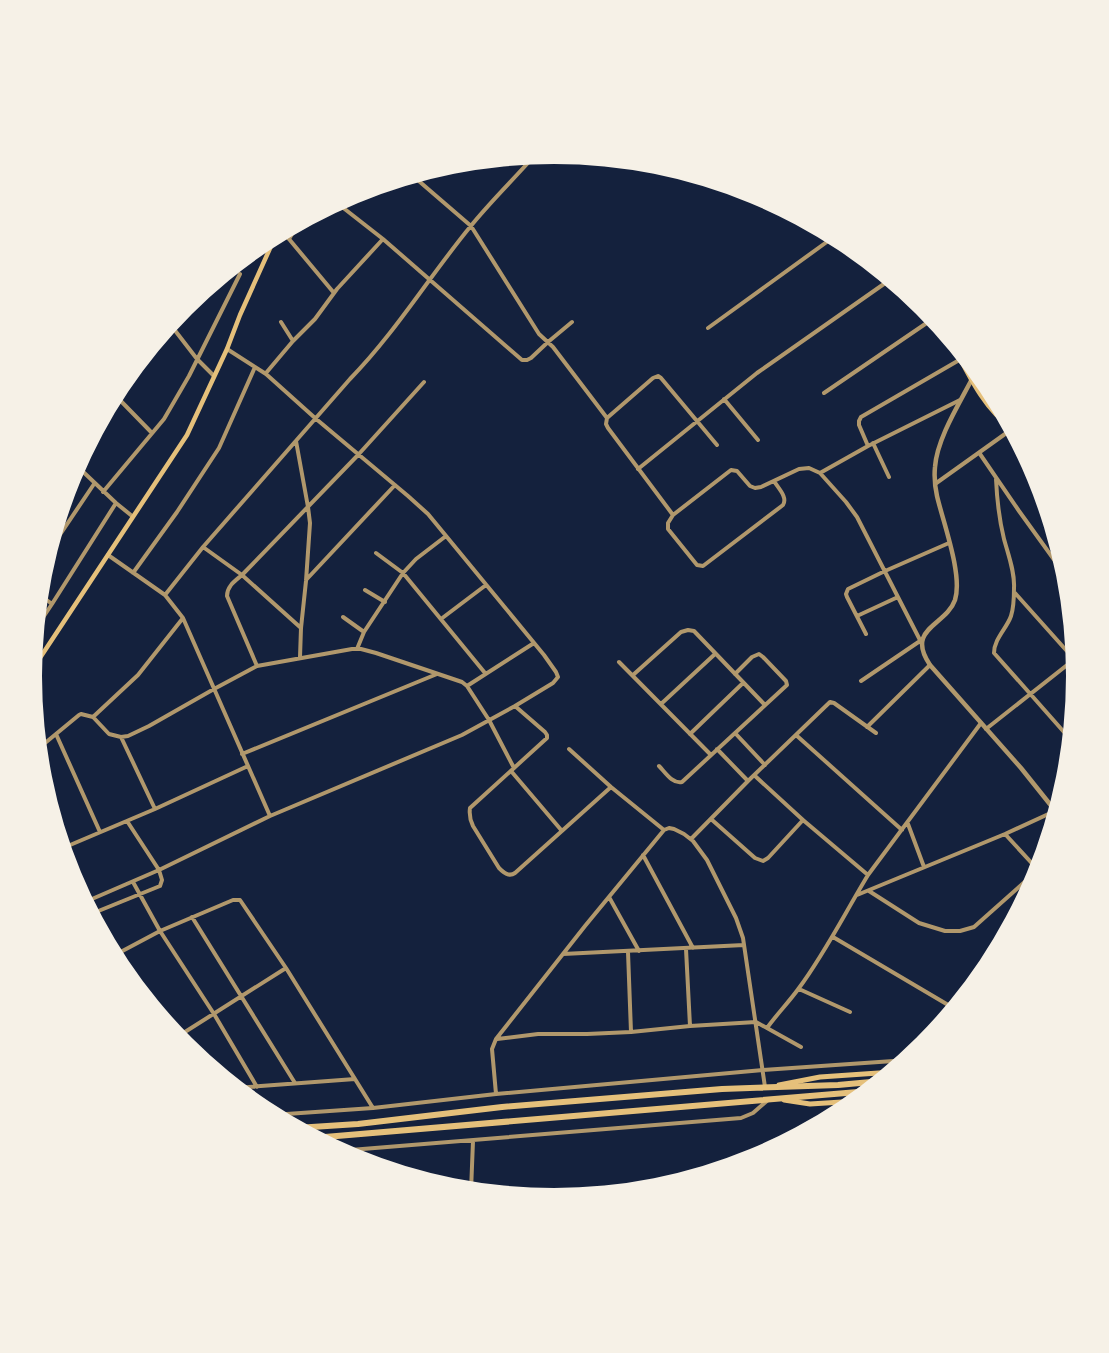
<svg xmlns="http://www.w3.org/2000/svg" width="1109" height="1353" viewBox="0 0 1109 1353" font-family="'Playfair Display',serif">
<style>
.lines{fill:none;stroke-linecap:round;stroke-linejoin:round}
.minor{stroke:#b1986c;stroke-width:4}
.tertiary{stroke:#b1986c;stroke-width:4.5}
.secondary{stroke:#e5c07b;stroke-width:4.5}
.primary{stroke:#e5c07b;stroke-width:5}
.trunk{stroke:#e5c07b;stroke-width:6}
</style>
<rect width="100%" height="100%" fill="#14213d"/>
<g class="lines">
<path class="minor" d="M413 176 471 226 539 334 553 347 607 418 606 424 608 428 673 515
M759 201 764 198
M337 203 383 239 522 360H527L531 358 548 342 572 322
M282 232 289 239 334 293
M289 239 298 224
M170 324 197 359 214 376
M708 328 835 236
M293 341 315 319 337 289 383 239
M266 373 293 341 281 322
M972 379 977 371
M824 393 934 318
M115 395 152 433
M724 399 758 440
M607 418 653 378 658 376 661 378 717 445
M102 419 119 399
M296 441 308 507 310 523 306 581 301 628 300 657
M873 443 889 477
M868 446 859 425V421L861 417 961 359
M980 454 1019 511 1068 579
M77 466 116 503 132 516
M638 469 757 373 891 279
M820 473 868 446 960 400
M996 479C997 500 999 519 1004 539 1008 554 1015 572 1014 588 1014 597 1014 607 1011 616 1007 628 994 639 994 653L1071 740
M774 481C778 488 788 497 783 505L703 566 697 565 668 529V523L673 515 731 470 737 471 750 486 755 488 761 487 799 469 809 468 820 473 846 502 857 517 922 644
M935 484 1012 429
M103 492 164 419 189 376 240 274
M203 547 242 575 301 628
M49 551 94 484
M376 553 403 573 485 673
M108 555 165 595 183 618 270 816
M133 573 177 512 219 448 255 367
M306 580 395 485
M365 590 385 602
M1015 593 1074 659
M165 595 203 547 350 379C395 333 429 277 470 227 490 202 514 179 535 155
M52 604 116 503
M857 616 898 597
M343 617 364 632
M183 618 138 675 93 717 109 734 121 737 128 736 149 726 214 689 257 666 352 649H361L376 653 462 682 467 686 489 720 514 768
M441 619 486 585
M36 628 52 604 40 595
M866 634 847 597 846 594 848 589 885 571 949 543
M357 649 364 632 403 573 416 559 446 536
M619 662 711 755
M257 666 227 596C227 586 235 581 242 575L358 455 424 382
M633 675 681 632 688 630 694 631 765 705
M861 681 920 641
M467 686 534 643
M661 704 715 654
M515 706 545 732 547 735V738L470 808C469 815 470 820 473 826L499 868C504 873 509 877 515 873L611 787
M867 727 930 665
M986 729 1076 658
M735 733 765 765
M56 734 100 832
M690 734 743 683
M796 735 902 830
M121 737 155 809
M39 748 79 715 81 714 93 717
M569 749 611 787 664 830 669 828 674 829 684 834 693 841 707 860 736 918 743 938 765 1087
M717 749 748 781
M242 754 437 674
M659 766C665 772 672 784 682 782L787 685 786 681 763 657 759 654 752 657 735 674
M511 771 562 831
M754 775 803 820 868 875
M711 819 755 858 763 861 768 858 803 820
M127 821 159 870 270 816 462 735 515 706 553 683 558 677 556 672 544 655 428 514 408 496 315 418 266 374 227 349
M908 824 924 867
M1005 834 1039 871
M691 839 748 781 830 702 834 703 876 733
M63 848 155 809 248 766
M643 855 693 948
M133 882 160 931 214 1014 257 1087
M869 891 919 923 945 931H960L974 927 1038 870
M857 895 1005 834 1055 811
M609 897 639 951
M85 902 159 870 162 880 160 886 91 914
M192 917 295 1083
M833 937 955 1009
M686 949 690 1026
M628 952 631 1032
M563 954 744 945
M113 956 160 931 233 900H240L286 968 373 1108
M114 956 125 974
M799 989 850 1012
M767 1028C777 1014 789 1002 799 988 825 953 845 913 868 875L981 723
M177 1037 286 968
M497 1039 538 1034H587L631 1032 690 1026 756 1022 801 1047
M235 1088 355 1079
M496 1094 492 1049 496 1039 585 926 664 830
M272 1115 373 1108 496 1094 763 1070 908 1060
M338 1151 741 1118 753 1113 768 1100
M471 1191 473 1141"/>
<path class="tertiary" d="M972 379C959 404 937 439 935 467 934 477 935 487 937 496 943 522 963 575 955 600 946 626 905 628 930 665L1021 768 1057 813"/>
<path class="secondary" d="M947 334C964 364 981 408 1011 427
M32 670 187 435 227 349 240 315 276 235"/>
<path class="primary" d="M779 1085 820 1077 893 1072
M784 1100 810 1104 858 1101"/>
<path class="trunk" d="M296 1128 358 1124 502 1107 722 1089 838 1085 882 1081
M313 1138 870 1091"/>
</g>
<path d="M0 0H1109V1353H0ZM42 676a512 512 0 1 1 1024 0a512 512 0 1 1-1024 0Z" fill="#f6f1e7" fill-rule="evenodd"/>
</svg>
